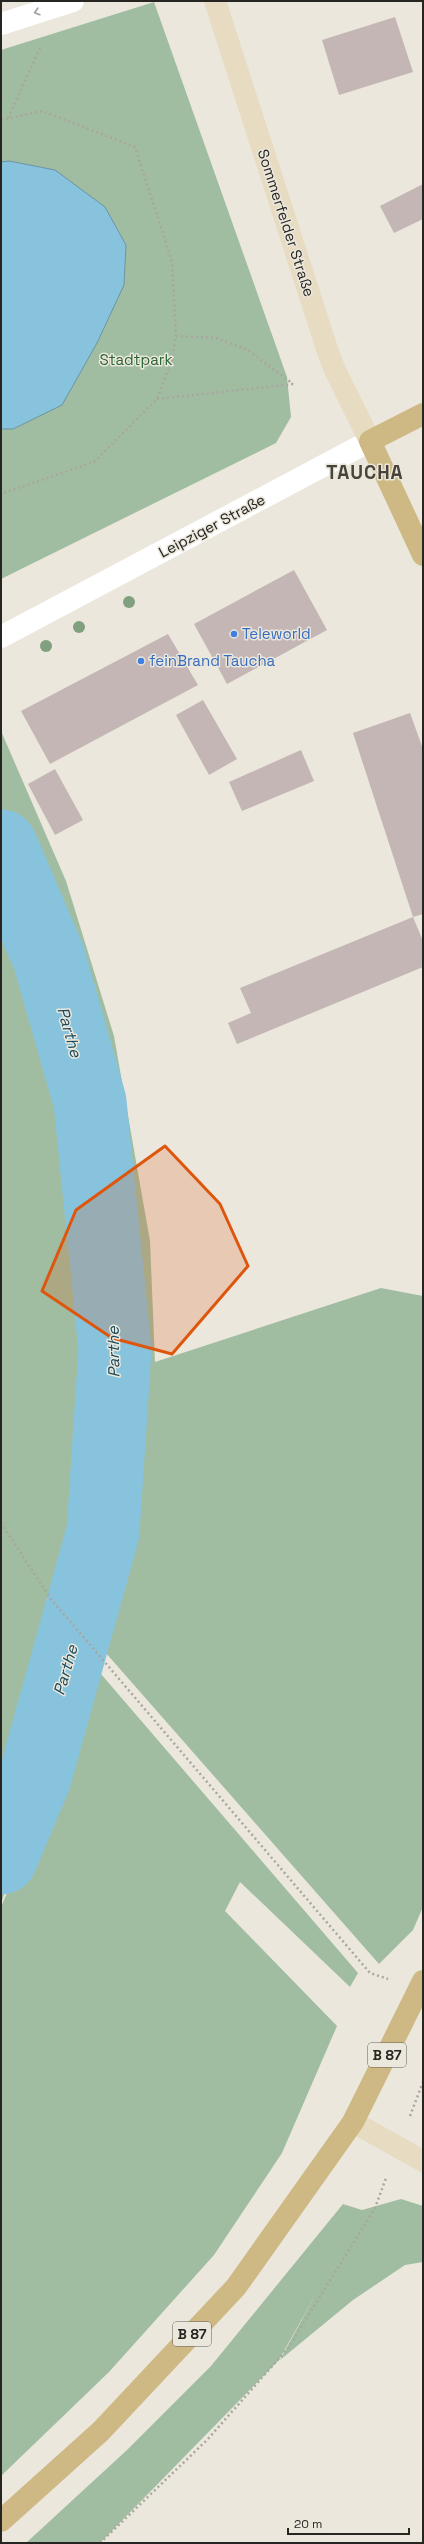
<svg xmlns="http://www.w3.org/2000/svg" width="424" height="2544" viewBox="0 0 424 2544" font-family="'Space Grotesk',sans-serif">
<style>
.green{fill:#a0bda2}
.water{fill:#88c3dd;stroke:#6b94a5}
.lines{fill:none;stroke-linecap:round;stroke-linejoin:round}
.river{stroke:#88c3dd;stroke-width:73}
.building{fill:#c3b6b5}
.path{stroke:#a9a69e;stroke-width:2.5;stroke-dasharray:2 3;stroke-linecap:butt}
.street{stroke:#fff;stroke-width:22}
.secondary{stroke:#e7dcc2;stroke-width:22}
.primary{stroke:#ceb984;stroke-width:22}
.tree{fill:#81a07e}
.oneway{stroke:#9d9d9b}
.marked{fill:#de560d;fill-opacity:0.2;stroke:#de560d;stroke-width:3;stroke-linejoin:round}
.shop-dot{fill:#3f7fe0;stroke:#ebe7dc;stroke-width:1.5}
.labels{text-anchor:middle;stroke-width:3;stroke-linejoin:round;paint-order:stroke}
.shield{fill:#ebe7dc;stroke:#615f59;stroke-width:1}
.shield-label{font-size:14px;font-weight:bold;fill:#262521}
.street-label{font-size:15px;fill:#262521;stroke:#ebe7dc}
.park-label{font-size:15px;fill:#2b6532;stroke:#ebe7dc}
.shop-label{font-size:15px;fill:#366cbe;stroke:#ebe7dc;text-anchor:start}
.water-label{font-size:16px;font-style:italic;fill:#194a5d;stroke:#ebe7dc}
.district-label{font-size:19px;font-weight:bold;letter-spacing:1px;fill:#48443b;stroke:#ebe7dc}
</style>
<rect width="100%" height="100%" fill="#ebe7dc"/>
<path class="green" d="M154 2 287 377 291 417 276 443 1 579V50Z
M1 731 66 881 114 1036 150 1241 155 1362 381 1288 423 1296V1907L413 1930 379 1964 98 1644 76 1668 1 1904Z
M101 1674 358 1973 350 1987 240 1882 225 1911 337 2026 282 2153 214 2255 109 2372 1 2476V1907Z
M401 2199 423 2206V2262L405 2265 353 2300 280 2360 317 2292 279 2360 100 2543H26L127 2450 211 2366 343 2204 362 2210Z"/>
<path class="water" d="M9 161 55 170 105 207 126 245 124 285 97 343 62 405 13 429H1V162Z"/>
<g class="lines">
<path class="river" d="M1 846 49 958 90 1102 115 1349 103 1532 35 1777 1 1858"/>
</g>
<path class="building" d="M395 17 413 72 339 95 322 40Z
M423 184V219L394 233 380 206Z
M294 570 327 630 227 684 194 624Z
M168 634 198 685 50 764 21 711Z
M203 700 237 759 209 775 176 715Z
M410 713 423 749V914L413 917 423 941V967L237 1044 228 1023 251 1013 240 988 413 917 353 733Z
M301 750 314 781 242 811 229 782Z
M55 769 83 820 55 835 28 784Z"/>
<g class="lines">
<path class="path" d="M8 118 41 46
M1 120 42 111 135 147 172 262 176 336 172 360 157 399 94 462 1 494
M176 336 216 338 248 350 293 384
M157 399 294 384
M1 1523 50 1598 370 1973 388 1979
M410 2116 423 2082
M100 2543 208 2439 288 2348 375 2208 386 2178"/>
<path class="street" d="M1 24 73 1
M1 637 370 441"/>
<path class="secondary" d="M215 1 327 349 334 368 370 441
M353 2122 423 2161"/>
<path class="primary" d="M423 414 370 441 423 555
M1 2521 101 2431 236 2287 353 2122 423 1981"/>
</g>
<g class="tree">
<circle cx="129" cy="602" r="6"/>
<circle cx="79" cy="627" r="6"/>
<circle cx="46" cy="646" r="6"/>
</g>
<defs><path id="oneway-chevron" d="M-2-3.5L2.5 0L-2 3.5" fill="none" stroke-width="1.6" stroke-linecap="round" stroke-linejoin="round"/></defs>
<use class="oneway" href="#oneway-chevron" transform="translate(37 12) rotate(163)"/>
<path class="marked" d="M165 1146 220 1204 248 1266 172 1354 112 1338 42 1291 76 1210Z"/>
<g class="shop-dot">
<circle cx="234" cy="634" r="4"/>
<circle cx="141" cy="661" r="4"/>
</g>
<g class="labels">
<g class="shield">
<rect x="368" y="2043" width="38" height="24" rx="3"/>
<rect x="173" y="2322" width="38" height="24" rx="3"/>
</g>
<g class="shield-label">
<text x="387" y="2060">B 87</text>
<text x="192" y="2339">B 87</text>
</g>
<g class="street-label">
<text transform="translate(286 223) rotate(72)" y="5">Sommerfelder Straße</text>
<text transform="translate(212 526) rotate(-28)" y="5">Leipziger Straße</text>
</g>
<g class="park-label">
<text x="136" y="365">Stadtpark</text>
</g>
<g class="shop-label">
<text x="242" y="639">Teleworld</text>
<text x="149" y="666">feinBrand Taucha</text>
</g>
<g class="water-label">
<text transform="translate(70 1032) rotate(74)" y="6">Parthe</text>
<text transform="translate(113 1352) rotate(-91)" y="6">Parthe</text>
<text transform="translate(65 1670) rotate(-74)" y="6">Parthe</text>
</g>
<g class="district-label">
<text x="365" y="479">TAUCHA</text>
</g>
</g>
<rect width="424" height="2544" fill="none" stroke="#262521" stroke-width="4"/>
<path d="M288 2528v6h121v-6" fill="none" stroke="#262521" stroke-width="2"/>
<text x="294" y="2528" font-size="12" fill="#262521" stroke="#ebe7dc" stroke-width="3" paint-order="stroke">20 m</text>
</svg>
